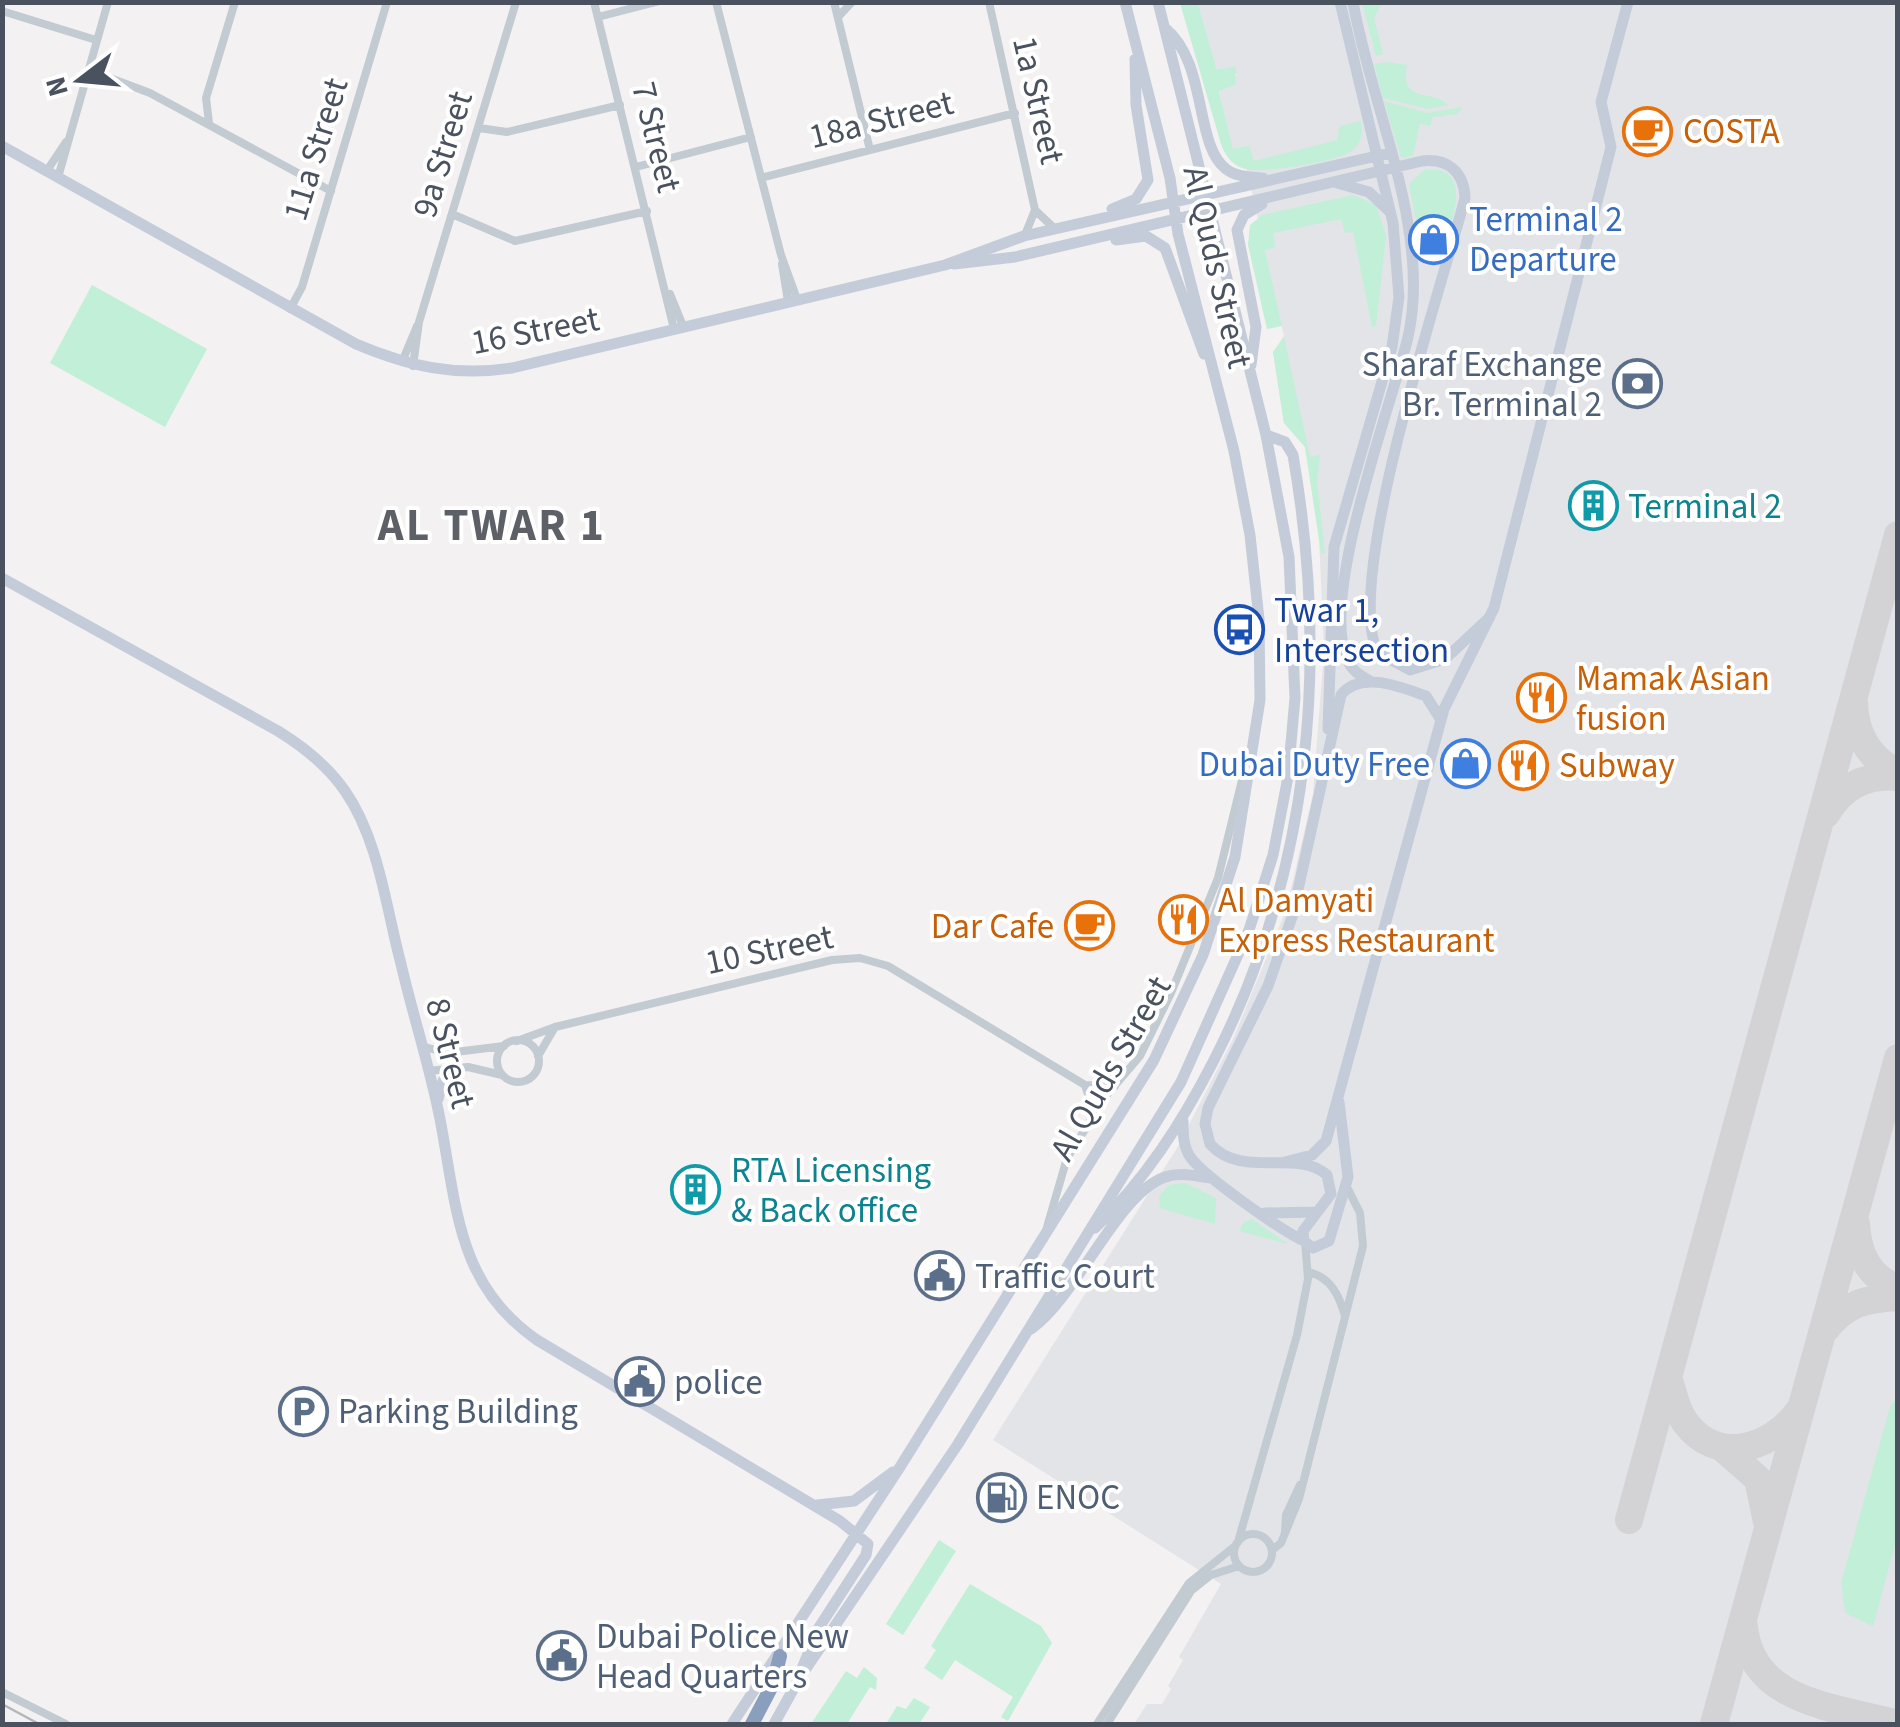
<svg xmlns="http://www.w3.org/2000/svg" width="1900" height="1727" viewBox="0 0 1900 1727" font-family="'Source Sans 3',sans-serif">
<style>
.airport{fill:#e3e4e8}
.green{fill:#c1efd7}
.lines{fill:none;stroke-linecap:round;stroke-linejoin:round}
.taxiway{stroke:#d3d3d6;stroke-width:28}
.street{stroke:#c2cad2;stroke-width:8}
.secondary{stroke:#c4ccd9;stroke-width:11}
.highway{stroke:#8a9fbe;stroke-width:14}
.rail{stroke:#b3b5bb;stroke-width:2.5}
.labels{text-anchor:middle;stroke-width:8;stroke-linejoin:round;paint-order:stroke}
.street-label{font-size:35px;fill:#49525e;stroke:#fff}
.food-label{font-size:35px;fill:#c56008;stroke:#fff;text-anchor:start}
.shop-label{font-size:35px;fill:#366cbe;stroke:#fff;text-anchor:start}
.service-label{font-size:35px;fill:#4e5e75;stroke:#fff;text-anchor:start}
.culture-label{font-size:35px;fill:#0d838f;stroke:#fff;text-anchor:start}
.transit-label{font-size:35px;fill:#164399;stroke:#fff;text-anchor:start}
.district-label{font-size:45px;font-weight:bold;letter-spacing:2.5px;fill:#5d6066;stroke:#fff}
</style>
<rect width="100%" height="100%" fill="#f3f1f1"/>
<path class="airport" d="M1198 3H1897V1724H1134L1147 1704H1162L1171 1689 1168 1686 1183 1660 1179 1657 1221 1584 993 1440 1177 1148 1233 1039 1286 910 1313 794 1324 650 1318 515 1305 447 1284 423 1273 352 1284 336 1242 148 1233 150 1219 90 1234 85 1233 77 1238 75 1217 70Z"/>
<path class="green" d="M1180 3H1198L1217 70 1236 66 1235 85 1219 91 1233 149 1249 146 1254 161 1338 140 1339 126 1361 121C1363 132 1362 142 1353 150 1338 162 1268 172 1249 170 1234 167 1226 158 1221 144Z
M1362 3H1382L1374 18 1383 54 1376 56Z
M1388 62 1407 65C1399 105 1431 88 1448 105L1428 109 1383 98 1374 64Z
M1384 101 1428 113 1462 107 1458 114 1433 117 1430 126 1420 123 1413 156 1401 158Z
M1424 170C1465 165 1458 201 1450 228L1416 220 1409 184Z
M1353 195 1376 205 1386 236 1376 326 1372 327 1353 232 1345 233 1341 219 1273 233 1275 247 1265 250 1282 326 1267 329 1248 245 1250 225 1262 215Z
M92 285 207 349 165 427 50 363Z
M1284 337 1310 457 1320 455 1317 481 1325 554 1321 553 1305 447 1284 423 1273 352Z
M1185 1183 1216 1198 1215 1224 1160 1208 1159 1196 1169 1185Z
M1252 1219 1288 1244 1239 1231 1243 1223Z
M1897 1399V1538L1873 1626 1845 1613 1841 1583 1890 1407Z
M939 1540 956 1551 903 1635 886 1624Z
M970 1584 1041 1626 1052 1643 1008 1721 1001 1717 1013 1697 955 1660 942 1680 924 1668 936 1650 931 1646Z
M864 1667 877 1678 876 1690 870 1687 847 1724H811L846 1671 857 1678Z
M914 1698 930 1707 919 1724H886L897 1706 906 1709Z"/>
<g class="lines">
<path class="taxiway" d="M1854 703C1855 734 1869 759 1898 773
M1826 814C1842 787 1865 774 1898 777
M1856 1224C1858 1255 1868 1276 1898 1289
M1825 1330C1846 1303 1865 1299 1898 1297
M1668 1377C1673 1392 1676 1410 1685 1422 1716 1465 1770 1450 1798 1412
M1725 1450 1758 1479 1767 1522
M1629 1520 1898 535
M1744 1627C1752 1704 1837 1707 1898 1724
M1714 1724 1898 1058"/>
<path class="street" d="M594 2 674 329
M716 2 781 255 797 299
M834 2 870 150
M989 2 1035 210 1025 235
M2 11 96 40
M598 17 656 2
M838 17 852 2
M89 70 150 93 331 191
M209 123 206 98 235 2
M479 128 507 132 620 105
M636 167 751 137
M48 169 66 142
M59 174 108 2
M761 178 1015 113
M1035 210 1055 229
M452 214 515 241 647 211
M782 264 788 301
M670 294 683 326
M290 309 302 287 387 2
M402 362 417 326
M413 366 419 322 516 2
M497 1061a21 21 0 1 1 42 0a21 21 0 1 1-42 0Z
M517 1041 555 1027 832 960 860 958 888 966 1085 1085 1115 1086
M421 1046 447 1053 504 1046
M538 1056 555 1027
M428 1071 468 1067 502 1075
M1085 1085 1094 1113
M1047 1227 1067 1158 1106 1096 1140 1056 1171 993 1218 878 1245 768
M1309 1272C1331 1278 1339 1295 1345 1316
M1285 1532 1286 1515 1300 1485
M1234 1553a19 19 0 1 1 38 0a19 19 0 1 1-38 0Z
M1238 1542 1297 1335 1308 1279 1305 1241
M1272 1550 1281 1543 1299 1499 1363 1246 1360 1213 1347 1187
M2 1692 66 1724
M1097 1724 1189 1583 1235 1546
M1107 1724 1191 1591 1211 1575 1239 1566"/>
<path class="secondary" d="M1353 2C1371 107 1432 231 1408 337 1391 407 1318 599 1348 661 1352 671 1361 676 1370 681
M1165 28C1208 63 1194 145 1226 169 1236 177 1250 177 1263 178
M2 146 356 344C408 366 455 377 512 368L945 265 1024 236 1390 153
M1337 183 1369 192 1389 211
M1112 209 1136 199 1148 180 1136 105 1135 59
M1116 240 1146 236 1165 248 1204 354
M954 264 1015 257 1422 161C1448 158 1464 172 1465 198 1442 286 1342 583 1378 653L1410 670 1445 659 1490 617
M1251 365 1256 327 1237 230 1244 215 1262 204
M2 578 278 731C304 747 327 765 345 791 379 840 386 908 401 964 413 1016 430 1067 440 1119 457 1207 457 1285 537 1340L840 1521 868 1544 866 1555 818 1629 801 1671
M1328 729 1334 547 1392 347 1399 297 1393 223 1340 2
M438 1099 443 1081 456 1066
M1339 1102 1348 1177 1329 1241 1313 1248 1304 1241 1303 1231 1331 1194 1327 1175C1297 1148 1242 1180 1210 1144L1205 1124 1208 1108 1268 986 1292 917 1341 695C1360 670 1401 687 1426 696L1441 720
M1183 1121C1183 1134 1183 1147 1191 1158 1205 1177 1282 1231 1304 1241
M1281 1163 1312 1155 1326 1141 1444 709 1494 608 1611 147 1601 102 1628 2
M1265 1213 1315 1212
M1095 1228C1145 1180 1181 1124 1213 1062 1311 872 1329 663 1293 455L1285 442 1266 435
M1031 1329C1079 1294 1117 1194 1165 1177 1180 1172 1195 1176 1211 1178
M817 1505 854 1501 893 1472
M732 1724 900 1467 1154 1060 1203 955 1235 857 1260 700 1259 619 1250 535 1234 451 1178 234 1170 178 1125 2
M774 1724 799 1679 958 1444 1181 1082 1249 930 1273 855 1288 777 1295 698 1289 557 1266 435 1158 2"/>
<path class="highway" d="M752 1724 773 1684 780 1656"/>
<path class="rail" d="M2 1704 39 1724"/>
</g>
<defs>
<symbol id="cafe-ring" viewBox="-11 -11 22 22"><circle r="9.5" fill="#fff" stroke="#e8710a" stroke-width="1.5"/><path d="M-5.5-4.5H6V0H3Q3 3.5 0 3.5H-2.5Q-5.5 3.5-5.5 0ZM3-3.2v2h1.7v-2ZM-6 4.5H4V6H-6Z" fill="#e8710a"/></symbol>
<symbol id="shop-ring" viewBox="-11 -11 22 22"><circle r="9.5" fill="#fff" stroke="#3f7fe0" stroke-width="1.5"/><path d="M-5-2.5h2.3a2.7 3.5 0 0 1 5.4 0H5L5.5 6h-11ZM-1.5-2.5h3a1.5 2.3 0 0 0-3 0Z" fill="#3f7fe0"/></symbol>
<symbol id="bank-ring" viewBox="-11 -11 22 22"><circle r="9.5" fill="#fff" stroke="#5c6f8a" stroke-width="1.5"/><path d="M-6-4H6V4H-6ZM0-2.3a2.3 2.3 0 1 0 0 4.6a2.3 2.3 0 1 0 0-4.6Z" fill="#5c6f8a"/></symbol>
<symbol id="building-ring" viewBox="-11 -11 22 22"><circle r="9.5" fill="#fff" stroke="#0f9aa8" stroke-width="1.5"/><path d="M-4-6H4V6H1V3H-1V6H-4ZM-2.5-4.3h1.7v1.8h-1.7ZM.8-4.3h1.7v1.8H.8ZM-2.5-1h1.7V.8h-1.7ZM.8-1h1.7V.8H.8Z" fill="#0f9aa8"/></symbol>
<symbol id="bus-ring" viewBox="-11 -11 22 22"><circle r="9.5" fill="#fff" stroke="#1a4fb4" stroke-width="1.5"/><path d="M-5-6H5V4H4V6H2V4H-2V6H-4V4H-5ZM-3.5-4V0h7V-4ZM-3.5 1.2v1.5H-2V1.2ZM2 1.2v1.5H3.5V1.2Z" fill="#1a4fb4"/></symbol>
<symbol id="restaurant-ring" viewBox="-11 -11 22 22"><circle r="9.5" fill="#fff" stroke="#e8710a" stroke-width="1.5"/><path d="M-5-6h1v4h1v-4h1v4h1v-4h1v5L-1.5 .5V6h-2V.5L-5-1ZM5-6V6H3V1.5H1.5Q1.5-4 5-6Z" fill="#e8710a"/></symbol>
<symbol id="civic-ring" viewBox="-11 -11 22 22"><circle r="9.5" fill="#fff" stroke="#5c6f8a" stroke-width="1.5"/><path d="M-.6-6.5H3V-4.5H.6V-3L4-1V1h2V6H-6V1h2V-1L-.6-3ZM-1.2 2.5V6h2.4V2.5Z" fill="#5c6f8a"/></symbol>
<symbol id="parking-ring" viewBox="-11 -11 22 22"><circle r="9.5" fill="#fff" stroke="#5c6f8a" stroke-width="1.5"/><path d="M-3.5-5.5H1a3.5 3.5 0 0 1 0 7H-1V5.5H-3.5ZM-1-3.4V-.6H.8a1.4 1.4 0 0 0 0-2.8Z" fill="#5c6f8a"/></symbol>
<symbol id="fuel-ring" viewBox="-11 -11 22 22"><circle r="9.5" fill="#fff" stroke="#5c6f8a" stroke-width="1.5"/><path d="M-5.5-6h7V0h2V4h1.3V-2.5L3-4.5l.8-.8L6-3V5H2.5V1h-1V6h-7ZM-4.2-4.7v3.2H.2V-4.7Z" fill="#5c6f8a"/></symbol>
</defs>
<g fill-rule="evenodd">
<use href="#cafe-ring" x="1620" y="104" width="55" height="55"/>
<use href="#shop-ring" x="1406" y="212" width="55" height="55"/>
<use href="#bank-ring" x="1610" y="356" width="55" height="55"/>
<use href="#building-ring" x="1566" y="478" width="55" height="55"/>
<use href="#bus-ring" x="1212" y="602" width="55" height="55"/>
<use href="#restaurant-ring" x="1514" y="670" width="55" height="55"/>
<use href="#shop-ring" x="1438" y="736" width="55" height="55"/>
<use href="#restaurant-ring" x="1496" y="738" width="55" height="55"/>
<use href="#restaurant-ring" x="1156" y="892" width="55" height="55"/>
<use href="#cafe-ring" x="1062" y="898" width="55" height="55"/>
<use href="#building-ring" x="668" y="1162" width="55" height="55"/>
<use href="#civic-ring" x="912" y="1248" width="55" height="55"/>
<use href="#civic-ring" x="612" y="1354" width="55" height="55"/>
<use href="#parking-ring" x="276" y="1384" width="55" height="55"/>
<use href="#fuel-ring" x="974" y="1470" width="55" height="55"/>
<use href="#civic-ring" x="534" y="1628" width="55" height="55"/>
</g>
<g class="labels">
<g class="street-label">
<text transform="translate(1039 100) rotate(77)" y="12">1a Street</text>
<text transform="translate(881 119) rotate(-14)" y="12">18a Street</text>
<text transform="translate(657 137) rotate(76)" y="12">7 Street</text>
<text transform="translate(315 149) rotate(-73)" y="12">11a Street</text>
<text transform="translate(442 154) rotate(-73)" y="12">9a Street</text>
<text transform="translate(1218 267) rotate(77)" y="12">Al Quds Street</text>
<text transform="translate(535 330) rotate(-11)" y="12">16 Street</text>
<text transform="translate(769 949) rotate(-12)" y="12">10 Street</text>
<text transform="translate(451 1053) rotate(76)" y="12">8 Street</text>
<text transform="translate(1110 1068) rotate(-60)" y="12">Al Quds Street</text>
</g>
<g class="food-label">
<text x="1683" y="143">COSTA</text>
<text x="1576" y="690">Mamak Asian<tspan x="1576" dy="40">fusion</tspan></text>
<text x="1559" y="777">Subway</text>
<text x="1218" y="912">Al Damyati<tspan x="1218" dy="40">Express Restaurant</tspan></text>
<text x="1054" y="938" text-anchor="end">Dar Cafe</text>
</g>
<g class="shop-label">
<text x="1469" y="231">Terminal 2<tspan x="1469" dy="40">Departure</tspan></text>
<text x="1430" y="776" text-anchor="end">Dubai Duty Free</text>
</g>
<g class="service-label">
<text x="1602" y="376" text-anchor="end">Sharaf Exchange<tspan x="1602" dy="40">Br. Terminal 2</tspan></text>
<text x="975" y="1288">Traffic Court</text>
<text x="674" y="1394">police</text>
<text x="338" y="1423">Parking Building</text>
<text x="1036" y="1509">ENOC</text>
<text x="596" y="1648">Dubai Police New<tspan x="596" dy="40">Head Quarters</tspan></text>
</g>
<g class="culture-label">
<text x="1628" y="518">Terminal 2</text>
<text x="731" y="1182">RTA Licensing<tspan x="731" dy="40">&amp; Back office</tspan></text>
</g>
<g class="transit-label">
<text x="1274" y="622">Twar 1,<tspan x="1274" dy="40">Intersection</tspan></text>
</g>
<g class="district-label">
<text x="492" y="540">AL TWAR 1</text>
</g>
</g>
<rect width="1900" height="1727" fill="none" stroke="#49525e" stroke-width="10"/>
<g transform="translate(80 80) rotate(254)" stroke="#ffffff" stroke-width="8" paint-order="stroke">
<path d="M0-8L18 38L0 25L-18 38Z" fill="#49525e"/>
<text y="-15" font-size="28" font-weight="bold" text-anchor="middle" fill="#49525e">N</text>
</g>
</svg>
